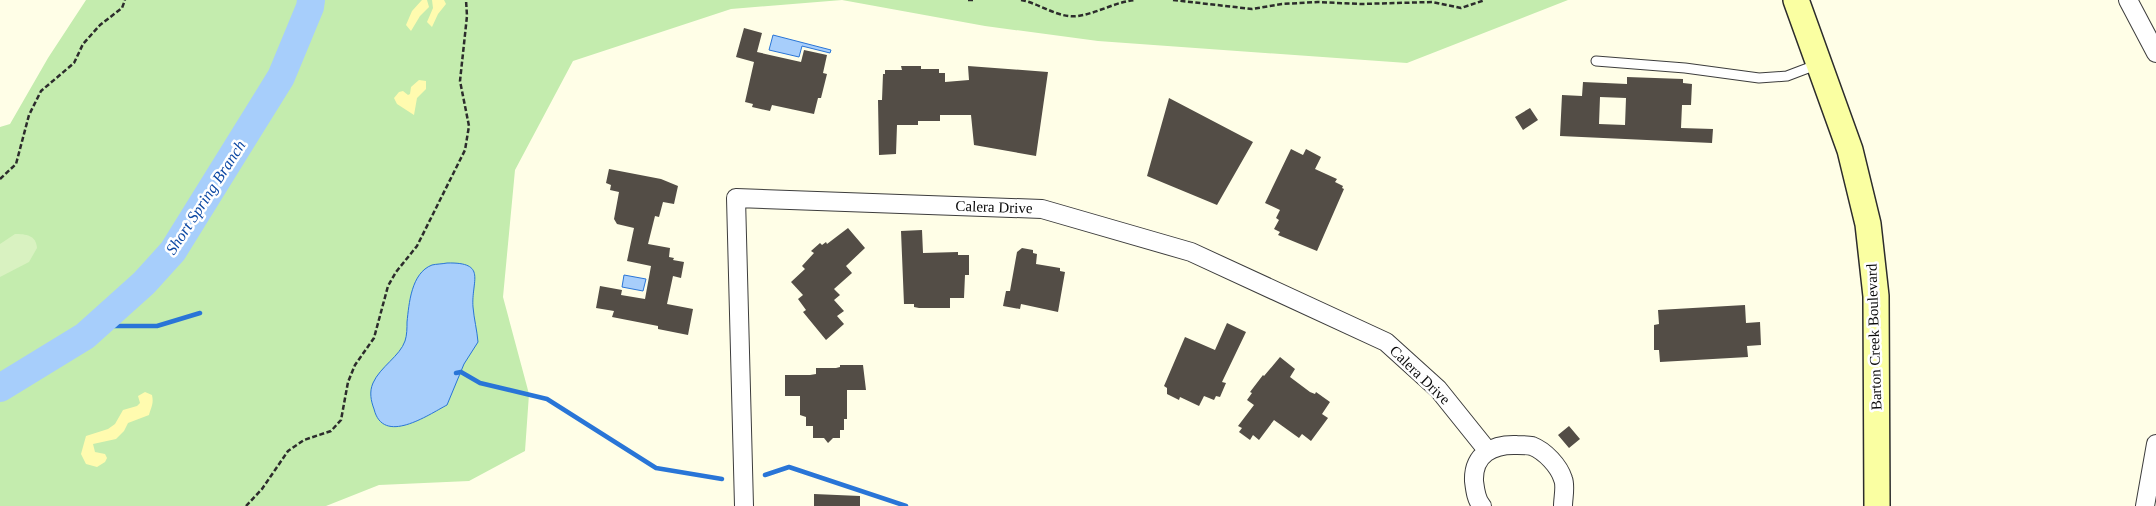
<svg xmlns="http://www.w3.org/2000/svg" width="2156" height="506" viewBox="0 0 2156 506" font-family="Georgia,serif">
<style>
.green{fill:#c4ecae}
.sand{fill:#fffbaf}
.pitch{fill:#d9f2c1}
.water{fill:#a7cefb;stroke:#2975d7}
.lines{fill:none;stroke-linecap:round;stroke-linejoin:round}
.stream{stroke:#2975d7;stroke-width:4.5}
.river{stroke:#a7cefb;stroke-width:28}
.building{fill:#534d46;fill-rule:evenodd}
.lane-casing{stroke:#3d3d3d;stroke-width:11}
.street-casing{stroke:#3d3d3d;stroke-width:20}
.secondary-casing{stroke:#2c2c2c;stroke-width:28}
.path{stroke:#2c2c2c;stroke-width:2.5;stroke-dasharray:5 2.5;stroke-linecap:butt}
.lane{stroke:#fff;stroke-width:9}
.street{stroke:#fff;stroke-width:18}
.secondary{stroke:#faffa2;stroke-width:25}
.labels{text-anchor:middle;stroke-width:5;stroke-linejoin:round;paint-order:stroke}
.street-label{font-size:15px;fill:#0a0a0a;stroke:#fff}
.water-label{font-size:16px;font-style:italic;fill:#0c48a3;stroke:#fff}
</style>
<rect width="100%" height="100%" fill="#fffee7"/>
<path class="green" d="M86 0H1568L1407 63 1098 41 985 26 842 0 731 9 573 61 515 170 503 297 529 394 525 451 469 481 379 485 326 506H0V127L10 124 48 58Z"/>
<path class="sand" d="M422 0H427L429 7 420 16 411 31 406 25 412 11Z
M432 0H444L446 4 438 14 432 27 427 22 433 8Z
M419 80 426 81V89L417 98 414 115 397 104 394 98 399 92 403 91 408 95 410 94 411 87Z
M145 392 152 395C154 404 151 407 149 415L128 423 124 431 116 439 93 444 95 452 105 454 107 458 105 462 97 467 86 464 81 454 86 436 108 429 115 424 123 410 137 406 140 403 138 396Z"/>
<path class="pitch" d="M15 234C26 234 36 235 37 248L29 262 0 277V244Z"/>
<path class="water" d="M773 35 831 50 830 53 802 46 799 57 769 50Z
M447 263C488 262 471 281 473 307 474 319 477 330 478 342L464 364 447 405C428 415 383 446 374 409 371 401 369 392 373 383 380 367 400 356 405 341 407 335 407 328 407 322 409 304 411 273 432 265 436 264 442 264 447 263Z
M624 275 646 279 643 291 622 287Z"/>
<g class="lines">
<path class="stream" d="M96 326H157L200 313
M456 373 461 372 480 383 547 399 656 468 722 479
M765 475 789 467 906 506"/>
<path class="river" d="M0 388 85 336 144 283 173 251 281 77 310 7 311 0"/>
</g>
<path class="building" d="M744 28 762 33 757 52 801 62 804 50 827 55 823 73 827 74 821 98H818L814 114 772 105 770 111 752 107 753 104 745 102 754 62 736 57Z
M901 66H921V69H939V73H945V82L969 80 968 66 1048 72 1036 156 974 145 971 115H940V121H918V125H897L896 154 879 155 878 100H882L883 74H885V70H902Z
M1627 77 1683 79V83L1692 84 1691 105H1682L1681 128 1713 129 1712 143 1560 136 1562 95 1582 96 1583 82 1627 84ZM1600 97 1626 98 1625 125 1599 124Z
M1169 98 1253 142 1217 205 1147 176Z
M1530 108 1538 120 1523 130 1515 117Z
M1291 149 1303 155 1306 149 1321 157 1315 169 1337 179 1335 182 1343 186 1342 188 1344 189 1317 251 1278 235 1280 232 1274 229 1279 220 1276 218 1280 210 1265 203Z
M609 169 661 179 678 186 674 204 663 202 659 217 655 216 648 244 670 248 669 257 674 258 673 260 684 262 681 278 673 276 667 304 693 309 688 335 658 329V326L612 317 614 311 596 308 600 286 622 290 621 295 645 299 651 266 627 261 634 228 617 224 614 219 619 192 610 190 611 185 606 183Z
M848 228 865 248 846 266 852 273 834 289 840 295 834 300 844 311 837 316 844 324 826 340 803 312 806 310 798 299 803 295 791 282 805 269 802 266 814 253 811 251 820 243 822 245 826 242 827 244Z
M922 230 923 253 958 252V255H969V275H965L964 298H950V308H919L914 307V304H904L901 231Z
M1022 248 1033 250V253L1037 254 1036 264 1060 268V271L1065 272 1058 312 1021 304 1020 309 1003 306 1006 291H1010L1017 252Z
M1745 305 1746 323 1760 322 1761 345 1747 346 1748 357 1660 362 1659 350H1654V325L1659 324 1658 310Z
M1227 323 1246 332 1222 382 1226 383 1220 397 1216 396 1214 400 1204 396 1199 406 1180 397 1179 400 1167 394V388L1164 386 1185 337 1215 350Z
M1280 357 1295 369 1290 377 1310 392 1315 394 1316 392 1330 402 1322 414 1328 418 1311 441 1302 434 1299 438 1274 420 1259 440 1253 435 1250 440 1239 432 1242 428 1238 426 1254 405 1247 400 1252 393 1250 392 1263 375 1264 376Z
M840 365H863L866 390H847V419H844V430H840V438H833L828 443 824 438H813V426H806V417L800 415V396H785V375H810L816 374V368H836L840 367Z
M1569 426 1580 439 1569 448 1558 435Z
M814 494 860 496V506H814Z"/>
<g class="lines">
<defs>
<path id="lane" d="M1596 61 1685 68 1759 78 1787 76 1816 65"/>
<path id="street" d="M2128 0 2156 53
M744 506 736 198 1042 209 1191 252 1386 342 1438 389 1487 450
M1482 506C1476 500 1475 489 1474 481 1473 454 1493 444 1517 445 1521 445 1528 445 1532 446 1545 451 1559 466 1563 479 1566 486 1563 498 1563 506
M2145 506 2156 444"/>
<path id="secondary" d="M1796 0 1850 150 1868 224 1876 296 1877 506"/>
</defs>
<use href="#lane" class="lane-casing"/>
<use href="#street" class="street-casing"/>
<use href="#secondary" class="secondary-casing"/>
<path class="path" d="M968 0H975
M1021 0C1039 3 1059 19 1078 16 1098 13 1115 2 1135 0
M1173 0 1252 9 1282 4 1318 2 1360 4 1432 2 1461 8 1485 0
M0 179 16 164 29 115 41 91 74 63 83 44 100 25 122 8 125 0
M246 506 262 489 288 451 304 440 331 431 341 420 348 382 355 365 374 338 388 286 396 272 417 246 465 150 469 126 460 81 467 16 466 0"/>
<use href="#lane" class="lane"/>
<use href="#street" class="street"/>
<use href="#secondary" class="secondary"/>
</g>
<g class="labels">
<g class="street-label">
<text transform="translate(994 207) rotate(2)" y="5">Calera Drive</text>
<text transform="translate(1874 337) rotate(-92)" y="5">Barton Creek Boulevard</text>
<text transform="translate(1420 375) rotate(44)" y="5">Calera Drive</text>
</g>
<g class="water-label">
<text transform="translate(205 197) rotate(-57)" y="6">Short Spring Branch</text>
</g>
</g>
</svg>
